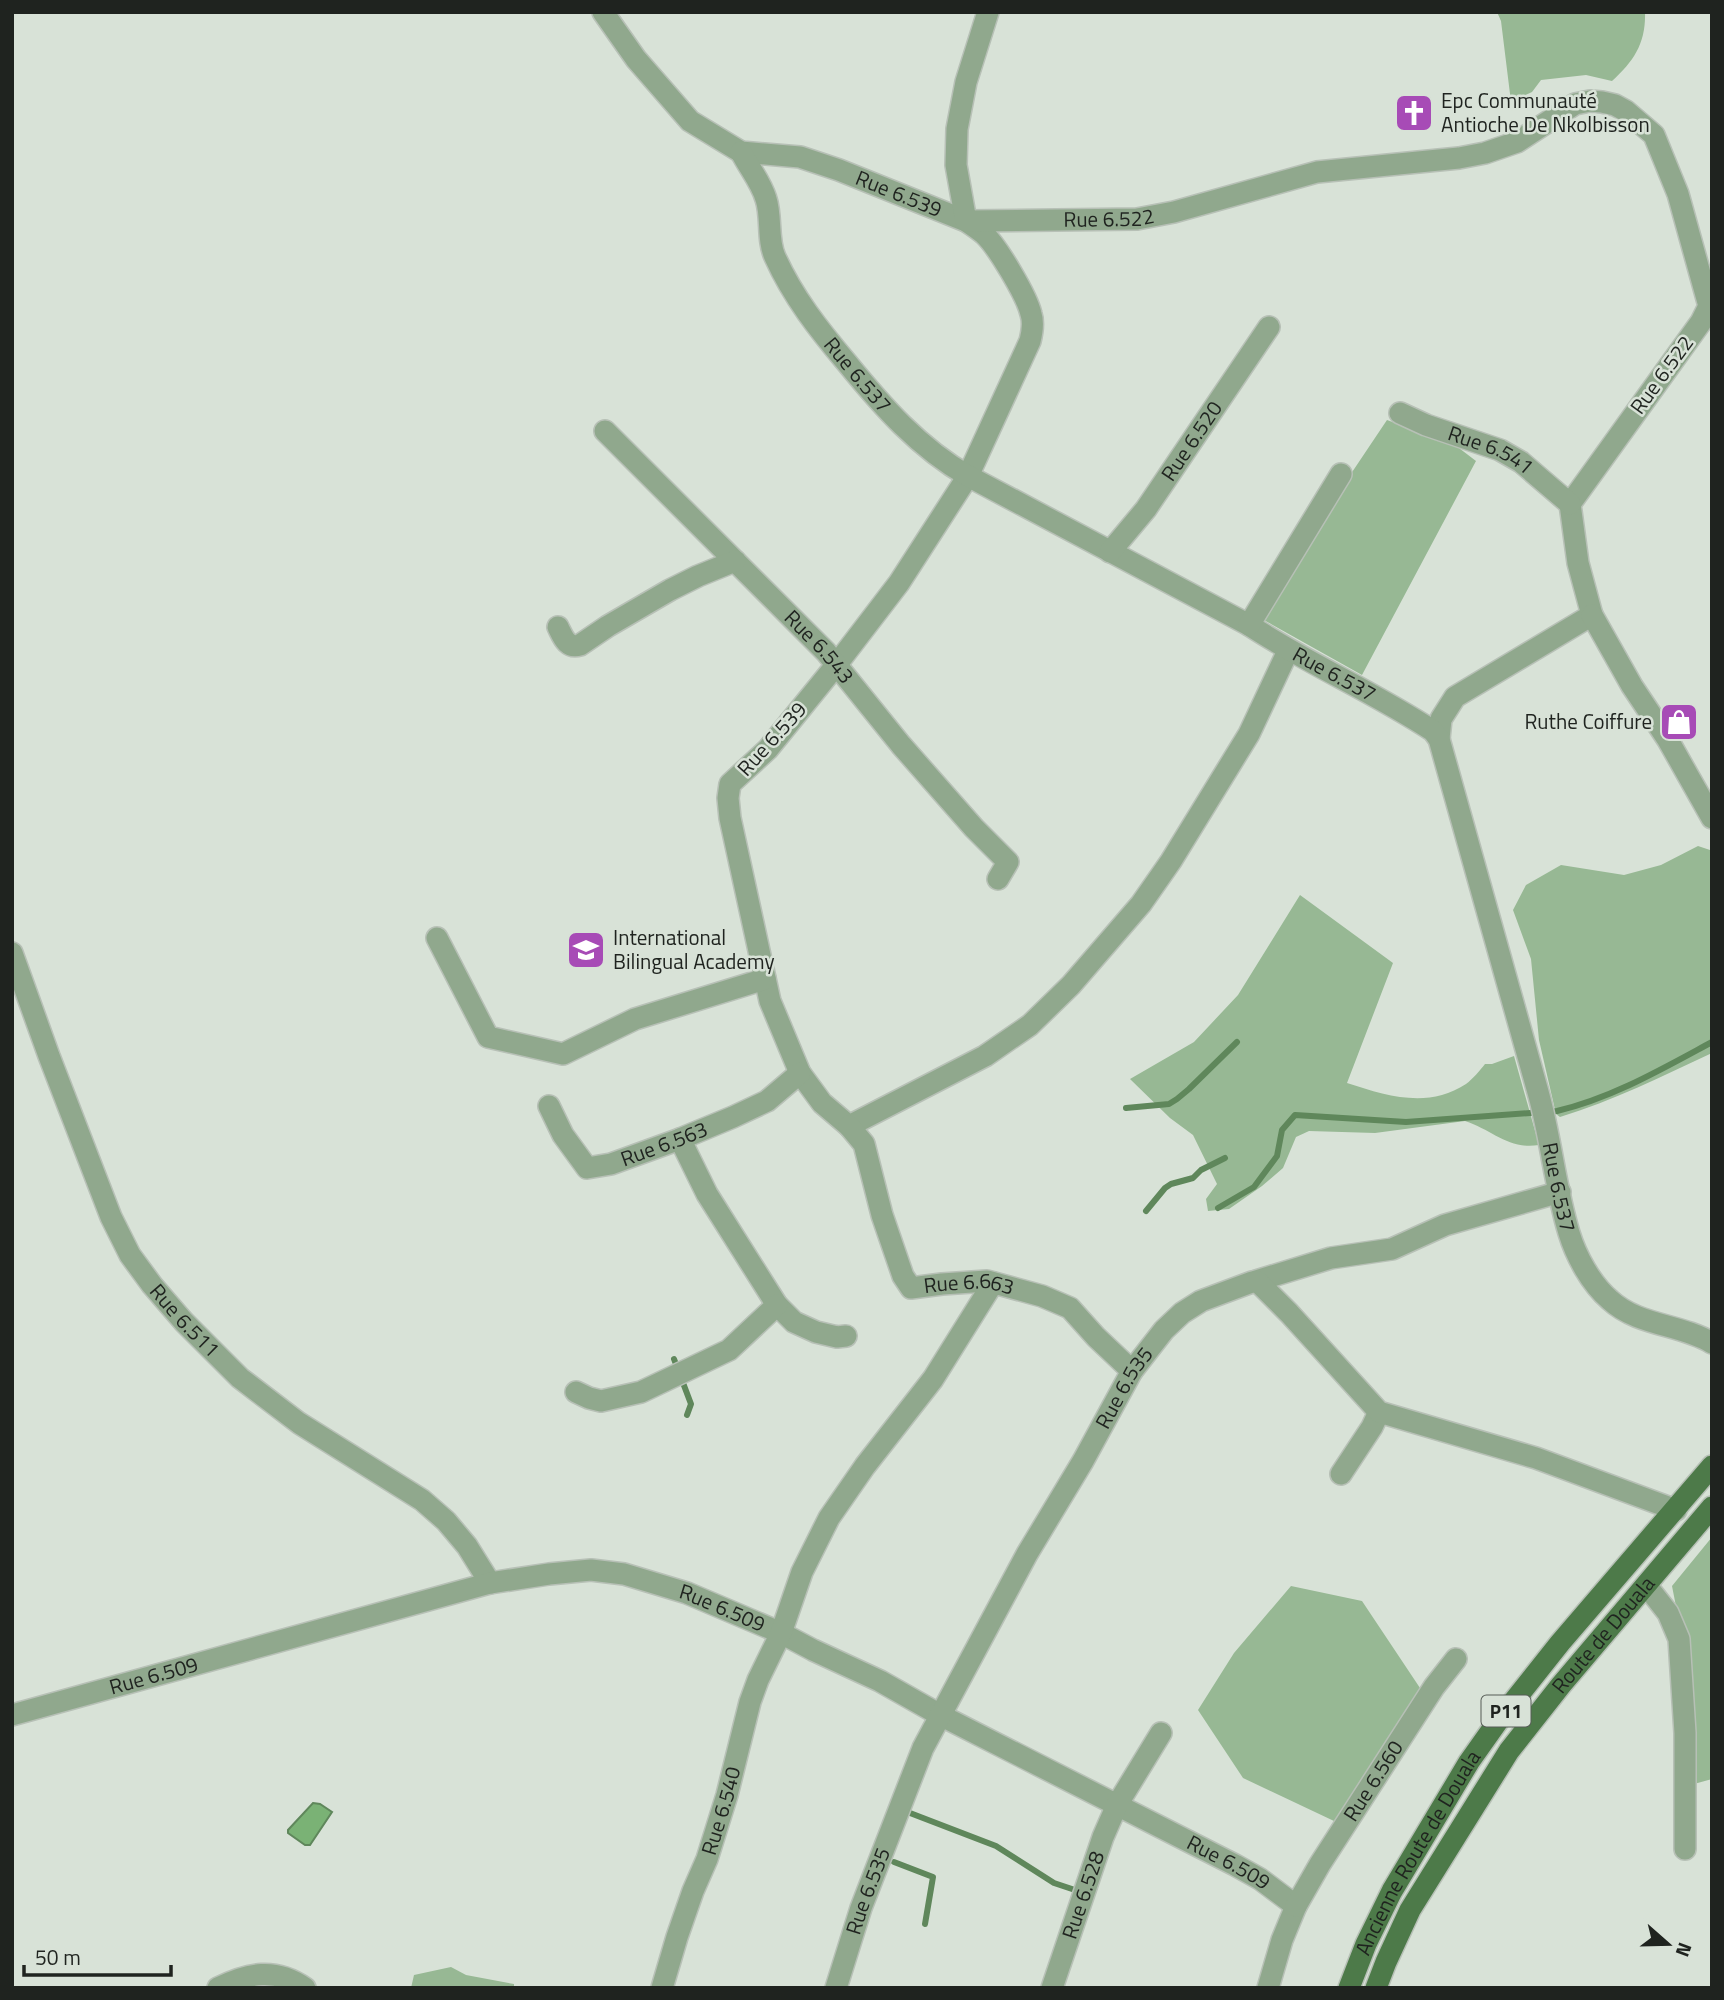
<svg xmlns="http://www.w3.org/2000/svg" width="1724" height="2000" viewBox="0 0 1724 2000" font-family="'Titillium Web',sans-serif">
<style>
.green{fill:#97b894}
.water{fill:#7ab275;stroke:#5f875b;stroke-width:2}
.lines{fill:none;stroke-linecap:round;stroke-linejoin:round}
.stream{stroke:#5f875b;stroke-width:6}
.minor-casing{stroke:#b7c0b6;stroke-width:24}
.primary-casing{stroke:#b7c0b6;stroke-width:24}
.minor{stroke:#90a88d;stroke-width:21}
.primary{stroke:#4d7a49;stroke-width:21}
.labels{text-anchor:middle;stroke-width:5;stroke-linejoin:round;paint-order:stroke}
.shield{fill:#d8e2d7;stroke:#565c56;stroke-width:2}
.shield-label{font-size:19px;font-weight:bold;fill:#1f231f}
.poi-label{font-size:21px;fill:#1f231f;stroke:#d8e2d7;text-anchor:start}
.street-label{font-size:21px;fill:#1f231f;stroke:#d8e2d7}
</style>
<rect width="100%" height="100%" fill="#d8e2d7"/>
<path class="green" d="M1497 12H1645C1646 43 1634 61 1612 81L1586 75 1541 80 1532 92 1511 102 1501 21Z
M1387 420 1455 445 1476 461 1362 675 1262 619 1322 517Z
M1698 846 1710 850 1712 852V1053C1662 1076 1613 1101 1560 1117L1556 1114 1539 1040 1531 959 1513 910 1526 885 1561 865 1624 875 1661 865Z
M1300 895 1393 963 1347 1083C1387 1096 1428 1109 1466 1084 1473 1079 1480 1070 1485 1064H1492L1514 1056 1539 1145C1508 1150 1493 1130 1465 1121L1375 1133 1309 1131 1296 1137 1283 1168 1262 1186 1229 1209 1208 1211 1206 1199 1217 1184 1193 1135 1170 1118 1130 1079 1194 1042 1238 995Z
M1712 1537V1779L1694 1784 1684 1647 1672 1586Z
M1291 1586 1362 1601 1422 1691 1334 1821 1243 1778 1198 1710 1234 1653Z
M451 1967 466 1975 514 1984V1988H411L414 1975Z"/>
<path class="water" d="M313 1803 320 1804 332 1812 310 1845H305L288 1833V1830Z"/>
<g class="lines">
<path class="stream" d="M1126 1108 1169 1104 1177 1099 1189 1089 1237 1042
M1218 1208 1254 1187 1277 1156 1282 1130 1295 1115 1406 1122 1557 1111C1612 1098 1662 1069 1712 1042
M1146 1211 1165 1188 1171 1184 1193 1178 1201 1170 1225 1158
M674 1359 691 1404 687 1415
M910 1813 996 1846 1054 1883 1075 1890
M894 1862 933 1877 925 1924"/>
<defs>
<g id="minor">
<path id="s1" d="M603 12 636 59 690 121 741 152 800 157 839 170 966 221C972 225 978 229 984 234 997 246 1027 296 1031 314 1034 323 1032 333 1030 341L968 476 899 583 837 664 768 749 730 784 728 798 730 818 770 1001 800 1073 822 1103 849 1126 985 1056 1030 1025 1071 985 1141 904 1171 861 1249 734 1288 651"/>
<path id="s2" d="M988 12 966 82 957 129 956 165 966 221 1137 219 1174 212 1317 172 1459 158 1485 153 1517 142 1575 104 1590 101 1602 102 1615 105 1626 111 1654 135 1678 194 1709 306 1701 322 1570 504 1578 563 1592 615 1455 697 1441 719 1439 739"/>
<path id="s3" d="M741 152C749 168 761 182 766 199 772 217 767 240 775 257 793 297 819 330 847 363 882 406 919 448 968 476L1249 625C1308 664 1374 692 1433 731L1439 739C1471 857 1506 974 1538 1092 1551 1138 1555 1187 1569 1233 1576 1256 1591 1284 1610 1300 1638 1326 1681 1324 1712 1343"/>
<path id="s4" d="M1400 413 1426 425 1500 450 1521 462 1570 504"/>
<path id="s5" d="M605 431 826 652 901 745 974 828 1008 862 998 879"/>
<path id="s6" d="M1110 552 1146 509 1269 327"/>
<path d="M1592 615 1632 686 1668 740 1712 818"/>
<path d="M1249 625 1341 474"/>
<path d="M558 627C563 637 567 649 580 645L608 626 670 590 698 576 735 561"/>
<path d="M437 938 488 1037 563 1054 635 1019 765 979"/>
<path id="s7" d="M12 953 49 1056 111 1217 130 1255 152 1285 184 1322 240 1378 299 1423 422 1500 446 1521 467 1546 490 1583"/>
<path id="s8" d="M549 1106 563 1135 587 1168 611 1164 680 1139 733 1117 767 1101 800 1073"/>
<path id="s9" d="M849 1126 864 1144 882 1215 903 1276 911 1288 942 1284 987 1281 1042 1296 1070 1308 1096 1337 1132 1371"/>
<path d="M680 1139 707 1194 777 1305 794 1322 816 1332 837 1337 846 1336"/>
<path d="M1256 1281 1331 1258 1392 1249 1445 1225 1560 1192"/>
<path d="M576 1392 589 1398 601 1401 641 1392 729 1350 777 1305"/>
<path d="M1341 1474 1372 1427 1379 1412"/>
<path d="M1646 1585 1668 1613 1679 1639 1685 1733V1849"/>
<path id="s10" d="M12 1715 490 1583 549 1574 591 1570 624 1574 687 1593 781 1633 813 1650 880 1681 940 1715 1235 1865 1260 1879 1296 1906 1282 1940 1268 1988"/>
<path id="s11" d="M1296 1906 1320 1864 1434 1687 1456 1659"/>
<path d="M218 1988C248 1973 275 1967 305 1988"/>
<path id="s12" d="M662 1988 677 1937 693 1891 707 1859 727 1795 750 1702 758 1680 781 1633 802 1572 829 1518 865 1466 933 1379 993 1283"/>
<path id="s13" d="M836 1988 861 1908 923 1748 1027 1554 1083 1461 1132 1371 1164 1330 1182 1313 1201 1301 1252 1282H1258L1289 1313 1379 1412 1536 1458 1676 1510"/>
<path id="s14" d="M1052 1988 1103 1837 1117 1805 1161 1733"/>
</g>
<g id="primary">
<path id="s15" d="M1349 1988 1366 1944 1392 1891 1469 1762 1498 1721 1560 1643 1712 1466"/>
<path id="s16" d="M1376 1988 1386 1962 1410 1910 1509 1751 1561 1685 1712 1507"/>
</g>
</defs>
<use href="#minor" class="minor-casing"/>
<use href="#primary" class="primary-casing"/>
<use href="#minor" class="minor"/>
<use href="#primary" class="primary"/>
</g>
<defs>
<symbol id="church-square" viewBox="-11 -11 22 22"><rect x="-9" y="-9" width="18" height="18" rx="4" fill="#a74bb6" stroke="#d8e2d7"/><path d="M-1.2-6h2.4v3.5h3.3v2.4h-3.3V6h-2.4V-.1h-3.3v-2.4h3.3Z" fill="#fff"/></symbol>
<symbol id="shop-square" viewBox="-11 -11 22 22"><rect x="-9" y="-9" width="18" height="18" rx="4" fill="#a74bb6" stroke="#d8e2d7"/><path d="M-5-2.5h2.3a2.7 3.5 0 0 1 5.4 0H5L5.5 6h-11ZM-1.5-2.5h3a1.5 2.3 0 0 0-3 0Z" fill="#fff"/></symbol>
<symbol id="school-square" viewBox="-11 -11 22 22"><rect x="-9" y="-9" width="18" height="18" rx="4" fill="#a74bb6" stroke="#d8e2d7"/><path d="M0-5L7-2L0 1L-7-2ZM-4 1L0 2.5L4 1V4Q0 6-4 4Z" fill="#fff"/></symbol>
</defs>
<g fill-rule="evenodd">
<use href="#church-square" x="1392" y="91" width="44" height="44"/>
<use href="#shop-square" x="1657" y="700" width="44" height="44"/>
<use href="#school-square" x="564" y="928" width="44" height="44"/>
</g>
<g class="labels">
<rect class="shield" x="1481.5" y="1695.5" width="49" height="31" rx="5"/>
<g class="shield-label">
<text x="1506" y="1718">P11</text>
</g>
<g class="poi-label">
<text x="1441" y="108">Epc Communauté<tspan x="1441" dy="24">Antioche De Nkolbisson</tspan></text>
<text x="1652" y="729" text-anchor="end">Ruthe Coiffure</text>
<text x="613" y="945">International<tspan x="613" dy="24">Bilingual Academy</tspan></text>
</g>
<g class="street-label">
<text dy="7" stroke="none"><textPath href="#s1" startOffset="364">Rue 6.539</textPath></text>
<text dy="7" stroke="none"><textPath href="#s2" startOffset="357">Rue 6.522</textPath></text>
<text dy="7" stroke="none"><textPath href="#s3" startOffset="257">Rue 6.537</textPath></text>
<text transform="translate(1662 375) rotate(-54)" y="7">Rue 6.522</text>
<text dy="7" stroke="none"><textPath href="#s6" startOffset="138">Rue 6.520</textPath></text>
<text dy="7" stroke="none"><textPath href="#s4" startOffset="98">Rue 6.541</textPath></text>
<text dy="7" stroke="none"><textPath href="#s5" startOffset="304">Rue 6.543</textPath></text>
<text dy="7" stroke="none"><textPath href="#s3" startOffset="824">Rue 6.537</textPath></text>
<text transform="translate(772 739) rotate(-48)" y="7">Rue 6.539</text>
<text dy="7" stroke="none"><textPath href="#s8" startOffset="154">Rue 6.563</textPath></text>
<text dy="7" stroke="none"><textPath href="#s3" startOffset="1412">Rue 6.537</textPath></text>
<text dy="7" stroke="none"><textPath href="#s9" startOffset="234">Rue 6.663</textPath></text>
<text dy="7" stroke="none"><textPath href="#s7" startOffset="410">Rue 6.511</textPath></text>
<text dy="7" stroke="none"><textPath href="#s13" startOffset="668">Rue 6.535</textPath></text>
<text dy="7" stroke="none"><textPath href="#s10" startOffset="735">Rue 6.509</textPath></text>
<text dy="7" stroke="none"><textPath href="#s16" startOffset="422">Route de Douala</textPath></text>
<text dy="7" stroke="none"><textPath href="#s10" startOffset="147">Rue 6.509</textPath></text>
<text dy="7" stroke="none"><textPath href="#s11" startOffset="147">Rue 6.560</textPath></text>
<text dy="7" stroke="none"><textPath href="#s12" startOffset="187">Rue 6.540</textPath></text>
<text dy="7" stroke="none"><textPath href="#s15" startOffset="152">Ancienne Route de Douala</textPath></text>
<text dy="7" stroke="none"><textPath href="#s10" startOffset="1302">Rue 6.509</textPath></text>
<text dy="7" stroke="none"><textPath href="#s13" startOffset="102">Rue 6.535</textPath></text>
<text dy="7" stroke="none"><textPath href="#s14" startOffset="98">Rue 6.528</textPath></text>
</g>
</g>
<rect width="1724" height="2000" fill="none" stroke="#1f231f" stroke-width="28"/>
<g transform="translate(1668 1944) rotate(110)" stroke="#d8e2d7" stroke-width="5" paint-order="stroke">
<path d="M0-5L12 26L0 18L-12 26Z" fill="#1f231f"/>
<text y="-10" font-size="19" font-weight="bold" text-anchor="middle" fill="#1f231f">N</text>
</g>
<path d="M24 1965v10h147v-10" fill="none" stroke="#1f231f" stroke-width="3.5"/>
<text x="35" y="1965" font-size="21" fill="#1f231f" stroke="#d8e2d7" stroke-width="5" paint-order="stroke">50 m</text>
</svg>
